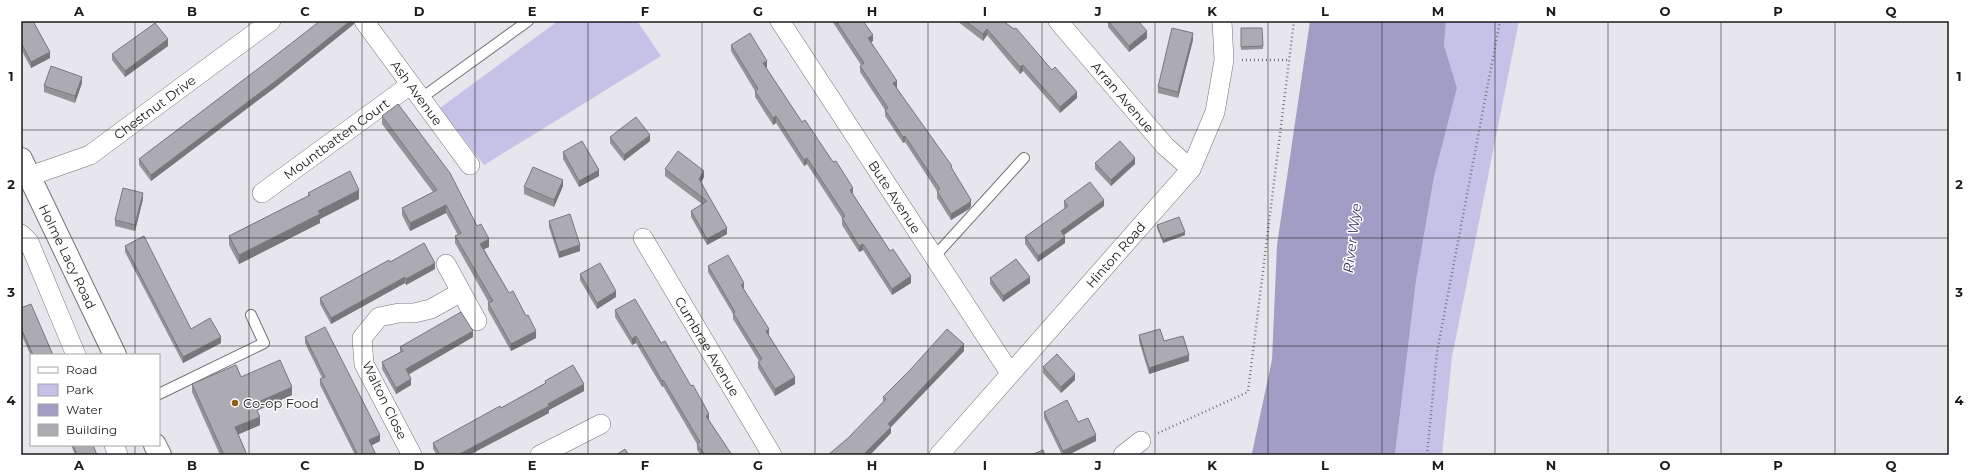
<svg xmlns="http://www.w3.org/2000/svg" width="1970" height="476" viewBox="0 0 1970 476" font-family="Montserrat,sans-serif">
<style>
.green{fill:#c5c1e7}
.water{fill:#a19dc5}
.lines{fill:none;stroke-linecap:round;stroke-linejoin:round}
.lane-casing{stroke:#737277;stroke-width:12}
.street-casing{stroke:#737277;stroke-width:20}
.secondary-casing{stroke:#737277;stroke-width:24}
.path{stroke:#77777a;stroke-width:2.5;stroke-dasharray:1 3;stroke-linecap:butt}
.lane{stroke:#fff;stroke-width:10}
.street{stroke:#fff;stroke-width:19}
.secondary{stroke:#fff;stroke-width:22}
.wall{fill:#949398}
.shaded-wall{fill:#78787c}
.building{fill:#acabb1;stroke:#78787c}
.grid{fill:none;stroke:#1b1b1d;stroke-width:1;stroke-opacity:0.55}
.poi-dot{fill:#945d14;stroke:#fff;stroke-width:1.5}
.labels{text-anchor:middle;stroke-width:3;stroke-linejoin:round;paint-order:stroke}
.street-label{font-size:13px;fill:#1b1b1d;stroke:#fff}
.poi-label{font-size:13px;fill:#1b1b1d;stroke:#fff;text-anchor:start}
.water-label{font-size:14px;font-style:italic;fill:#40366b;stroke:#fff}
.neatline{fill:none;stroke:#1b1b1d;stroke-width:1.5}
.grid-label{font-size:13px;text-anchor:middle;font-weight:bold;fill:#1b1b1d}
</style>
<rect width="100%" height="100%" fill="#e7e6ec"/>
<path class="green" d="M558 21H637L661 56 484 165 440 108Z
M1446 21H1519L1452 357 1442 455H1395L1416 281 1434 177 1457 88 1444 45Z"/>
<path class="water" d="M1310 21H1446L1444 45 1457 88 1434 177 1416 281 1395 455H1252V453L1272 360 1277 245Z"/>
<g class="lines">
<defs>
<path id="lane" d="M420 99 528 21
M934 257 1024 158
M159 394 264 343 251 315"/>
<g id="street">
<path id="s1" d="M364 21 470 165"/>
<path id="s2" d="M780 21 1010 373"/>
<path id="s3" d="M1058 21 1165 146 1191 169"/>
<path id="s4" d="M30 176 90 155 271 21"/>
<path id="s5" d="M262 193 410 85"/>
<path d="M21 234 29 242 76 355"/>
<path id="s6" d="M643 238 772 455"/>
<path d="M446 264 477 321"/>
<path d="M114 445 118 455"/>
<path d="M412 455 364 364 362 338 379 317 399 313H414L431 309 461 292"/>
<path d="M540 455 601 424"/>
<path id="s7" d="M939 455 1191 169 1215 112 1224 60 1222 21"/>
<path d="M1123 455 1141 441"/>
</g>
<g id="secondary">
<path id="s8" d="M21 159 115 355"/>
<path d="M155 445 160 455"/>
</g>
</defs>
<use href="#lane" class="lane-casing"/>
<use href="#street" class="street-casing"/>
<use href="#secondary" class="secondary-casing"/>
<path class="path" d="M1242 60H1288
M1158 433 1248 392 1294 21
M1427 455 1437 352 1500 21"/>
<use href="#lane" class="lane"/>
<use href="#street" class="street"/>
<use href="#secondary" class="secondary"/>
</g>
<path class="wall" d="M21 21 50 58 31 68 21 49Z
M354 21V24L277 86 151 181 139 165V159L271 59Z
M832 21H863L873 41 871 42 897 87H896L952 169 971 206 969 209 951 220 937 198V191L905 142 903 143 885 116V110L860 72V66L861 65Z
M957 21H1003L1077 98 1060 113 1023 71 1020 74 987 35 983 41Z
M1106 21H1138L1147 38 1129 52 1108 27V23Z
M1241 28H1262L1263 49 1241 50Z
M1193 40 1178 98 1158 93V87Z
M731 45 767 67 766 68 802 122 853 194 911 283 892 295 863 250 859 252 842 225V218L807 164 804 166 776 123 773 125 755 97V91L731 51Z
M168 46 125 77 112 60V54Z
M82 83 75 103 44 92V86Z
M382 116 477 226 489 247 484 249 509 293 536 338 511 351 488 310V303H489L455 243V236L458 235 446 213 410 231 402 215V208L433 192 382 124Z
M610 137 650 141 624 161 610 143Z
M563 152 599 176 579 187 563 159Z
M1095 163 1135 164 1111 186 1095 169Z
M665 169 704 177 701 182 727 234 707 245 691 217V211L702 204 665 176Z
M563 186 554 207 524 194V187Z
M308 193 359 199 320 219V223L239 264 229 245V236L308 196Z
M143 199 135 231 115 226V220Z
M1064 201 1104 206 1064 235 1065 243 1038 262 1025 244V237L1065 209 1064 207Z
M549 221 580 251 559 258 549 227Z
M1157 225 1185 235 1163 243 1157 228Z
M125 246 191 329 221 343 183 363 125 252Z
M390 262 435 269 406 285 405 283 331 324 320 304V298Z
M708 266 744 289 795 384 775 396 758 368V362L759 361 733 319V314L708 272Z
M580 274 616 297 597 309 580 280Z
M990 278 1030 283 1003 302 990 284Z
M21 308 53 355H31V356L21 334Z
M615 310 661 343 709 420 732 455H701L697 450V444L663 386 662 387 636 343 632 345 615 317Z
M1139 335 1189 361 1149 374 1139 341Z
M305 337 380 441 371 445 376 455H355L320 385V379L322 378 305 343Z
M473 337 409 374 411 385 396 394 382 369V362L400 352V347Z
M964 351 891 427V433L870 455H828L847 439 883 402V397Z
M1043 367 1075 380 1061 393 1043 373Z
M241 377 292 395 257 410 260 425 238 434 247 455H220L192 392V384Z
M545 381 584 391 549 410V413L469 455H437L433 449V443L501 408 545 383Z
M1044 412 1078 422 1096 441 1068 455H1062L1044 418Z
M71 445H93L97 455H75Z"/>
<path class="shaded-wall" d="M350 21H354V24L277 86 151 181V175Z
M987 29V35L983 41V34Z
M1147 31V38L1129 52V46Z
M1193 33V40L1178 98V92Z
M873 35V41L868 44V38Z
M168 39V46L125 77V71Z
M50 52V58L31 68V62Z
M767 61V67L763 70V63Z
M1023 65V71L1020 74V67Z
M82 77V83L75 103V96Z
M897 81V87L893 89V83Z
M1077 92V98L1060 113V107Z
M776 116V123L773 125V118Z
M650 135V141L624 161V155Z
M905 136V142L903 143V137Z
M807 158V164L804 166V160Z
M1135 158V164L1111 186V180Z
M599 170V176L579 187V181Z
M704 171V177L699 185V179Z
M563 180V186L554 207V200Z
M853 188V194L850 196V190Z
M359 190V199L320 219V223L239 264V255L318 211Z
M143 193V199L135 231V225Z
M971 200V206L969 209 951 220V214Z
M1104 200V206L1061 237V231Z
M446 205V213L410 231V223Z
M727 228V234L707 245V239Z
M1185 232V235L1163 243V240Z
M1065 237V243L1038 262V256Z
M489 239V247L480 251V244Z
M863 244V250L859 252V246Z
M580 245V251L559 258V252Z
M435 263V269L406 285V279Z
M911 276V283L892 295V289Z
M405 277V283L331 324V318Z
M1030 277V283L1003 302V296Z
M744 283V289L741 285Z
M616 291V297L597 309V303Z
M769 329V335L766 337V331Z
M473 331V337L406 376V369Z
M536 331V338L511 351V344Z
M636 336V343L632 345V339Z
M221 337V343L183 363V357Z
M964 344V351L891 427V433L870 455H863L888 424Z
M1189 355V361L1149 374V368Z
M1075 374V380L1061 393V387Z
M795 377V384L775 396V389Z
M411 379V385L396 394V388Z
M663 380V386L662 387V381Z
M584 384V391L549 410V413L469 455H458Z
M292 387V395L254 412V404Z
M709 414V420L706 422V416Z
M260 417V425L235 436V427Z
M380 435V441L369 447V440Z
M1096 435V441L1068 455H1063V451Z"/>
<path class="building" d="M21 21H33L50 52 31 62 21 43Z
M320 21H350L277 80 151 175 139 159 271 59Z
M836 21H863L873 35 868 38 897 81 893 83 952 166 951 167 971 200 969 203 951 214 937 191 940 189 905 136 903 137 885 110 888 108 860 66 864 63Z
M965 21H1003L1014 29 1016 28 1052 70 1055 67 1077 92 1060 107 1023 65 1020 67 987 29 983 34Z
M1108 21H1138L1147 31 1129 46Z
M155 23 168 39 125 71 112 54Z
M1172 28 1193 33 1178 92 1158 87Z
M1241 28H1262L1263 46 1241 47Z
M750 33 767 61 763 63 802 122 805 120 833 162 836 161 853 188 850 190 890 251 893 249 911 276 892 289 863 244 859 246 842 218 845 216 807 158 804 160 776 116 773 118 755 91 758 89 731 45Z
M51 66 82 77 75 96 44 86Z
M398 104 450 173 477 226 481 224 489 239 480 244 509 293 513 291 526 316 528 315 536 331 511 344 488 303 493 301 455 236 461 233 446 205 410 223 402 208 437 190 382 116Z
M636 117 650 135 624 155 610 137Z
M582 141 599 170 579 181 563 152Z
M1120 141 1135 158 1111 180 1095 163Z
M678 151 704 171 699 179 727 228 707 239 691 211 707 201 665 169Z
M533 167 563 180 554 200 524 187Z
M350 171 359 190 318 211 320 214 239 255 229 236 310 195 308 193Z
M1090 182 1104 200 1061 231 1065 237 1038 256 1025 237 1068 206 1064 201Z
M123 188 143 193 135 225 115 220Z
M570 214 580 245 559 252 549 221Z
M1179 217 1185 232 1163 240 1157 225Z
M144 236 191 329 210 318 221 337 183 357 125 246Z
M424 243 435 263 406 279 405 277 331 318 320 298 389 260 390 262Z
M728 255 744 283 741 285 769 329 766 331 795 377 775 389 758 362 762 359 733 313 735 312 708 266Z
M1016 259 1030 277 1003 296 990 278Z
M600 263 616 291 597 303 580 274Z
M635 299 661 343 665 341 691 386 693 385 709 414 706 416 732 455H705L697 444 700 442 663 380 662 381 636 336 632 339 615 310Z
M31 304 53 355H33L21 328V308Z
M461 312 473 331 406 369 411 379 396 388 382 362 403 351 400 347Z
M325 327 380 435 369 440 376 455H358L320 379 325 377 305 337Z
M947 329 964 344 888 424 891 427 863 455H828L847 439 886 399 883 397 910 370Z
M1160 329 1164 341 1183 336 1189 355 1149 368 1139 335Z
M1057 354 1075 374 1061 387 1043 367Z
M280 360 292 387 254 404 260 417 235 427 247 455H224L192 384 236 365 241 377Z
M573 365 584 384 548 404 549 406 458 455H440L433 443 500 406 501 408 546 383 545 381Z
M1067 400 1078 422 1088 418 1096 435 1063 451 1044 412Z
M73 445H93L97 455H77Z
M625 449 629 455H616Z
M1043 450 1045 455H1031Z"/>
<path class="grid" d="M135 21V355M249 21V455M362 21V455M475 21V455M588 21V455M702 21V455M815 21V455M928 21V455M1042 21V455M1155 21V455M1268 21V455M1382 21V455M1495 21V455M1608 21V455M1721 21V455M1835 21V455M21 130H1949M21 238H1949M21 346H1949M135 445V455"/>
<circle class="poi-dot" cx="235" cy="403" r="4"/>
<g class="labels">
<g class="street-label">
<text dy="5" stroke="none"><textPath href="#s1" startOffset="89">Ash Avenue</textPath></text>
<text dy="5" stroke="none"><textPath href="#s3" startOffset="100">Arran Avenue</textPath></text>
<text dy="5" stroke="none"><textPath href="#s4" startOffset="144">Chestnut Drive</textPath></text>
<text dy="5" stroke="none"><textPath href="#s5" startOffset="92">Mountbatten Court</textPath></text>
<text dy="5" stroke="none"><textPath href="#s2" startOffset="210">Bute Avenue</textPath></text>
<text dy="5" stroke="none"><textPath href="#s7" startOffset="267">Hinton Road</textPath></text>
<text dy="5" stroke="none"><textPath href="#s8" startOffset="108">Holme Lacy Road</textPath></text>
<text dy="5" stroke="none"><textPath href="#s6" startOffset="126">Cumbrae Avenue</textPath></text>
<text transform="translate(385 400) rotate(64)" y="5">Walton Close</text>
</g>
<g class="poi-label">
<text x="243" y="408">Co-op Food</text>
</g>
<g class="water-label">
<text transform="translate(1352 238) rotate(-83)" y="5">River Wye</text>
</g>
</g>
<rect width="1970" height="476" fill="none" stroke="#ffffff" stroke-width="44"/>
<rect x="30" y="354" width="130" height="92" fill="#ffffff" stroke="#a4a4a5"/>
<rect x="38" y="367" width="20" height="6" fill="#ffffff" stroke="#a4a4a5"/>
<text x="66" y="374" font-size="12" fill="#1b1b1d">Road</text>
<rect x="38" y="384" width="20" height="12" fill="#c5c1e7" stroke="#a4a4a5"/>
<text x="66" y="394" font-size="12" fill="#1b1b1d">Park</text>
<rect x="38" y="404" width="20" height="12" fill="#a19dc5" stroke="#a4a4a5"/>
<text x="66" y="414" font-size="12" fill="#1b1b1d">Water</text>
<rect x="38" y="424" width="20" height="12" fill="#acabb1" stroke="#a4a4a5"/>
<text x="66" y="434" font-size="12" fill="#1b1b1d">Building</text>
<rect x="22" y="22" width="1926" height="432" class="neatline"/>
<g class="grid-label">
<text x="79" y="16">A</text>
<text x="192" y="16">B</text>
<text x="305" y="16">C</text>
<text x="419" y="16">D</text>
<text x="532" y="16">E</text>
<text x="645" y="16">F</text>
<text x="758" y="16">G</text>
<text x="872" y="16">H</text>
<text x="985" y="16">I</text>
<text x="1098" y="16">J</text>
<text x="1212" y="16">K</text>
<text x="1325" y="16">L</text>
<text x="1438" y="16">M</text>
<text x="1551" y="16">N</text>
<text x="1665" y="16">O</text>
<text x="1778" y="16">P</text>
<text x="1891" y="16">Q</text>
<text x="11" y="81">1</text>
<text x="1959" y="81">1</text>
<text x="11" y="189">2</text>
<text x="1959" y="189">2</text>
<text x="11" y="297">3</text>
<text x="1959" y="297">3</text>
<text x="11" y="405">4</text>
<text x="1959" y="405">4</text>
<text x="79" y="470">A</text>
<text x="192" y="470">B</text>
<text x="305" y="470">C</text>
<text x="419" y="470">D</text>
<text x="532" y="470">E</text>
<text x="645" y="470">F</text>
<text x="758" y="470">G</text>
<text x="872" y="470">H</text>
<text x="985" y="470">I</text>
<text x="1098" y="470">J</text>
<text x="1212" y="470">K</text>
<text x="1325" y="470">L</text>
<text x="1438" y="470">M</text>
<text x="1551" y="470">N</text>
<text x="1665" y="470">O</text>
<text x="1778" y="470">P</text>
<text x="1891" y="470">Q</text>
</g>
</svg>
